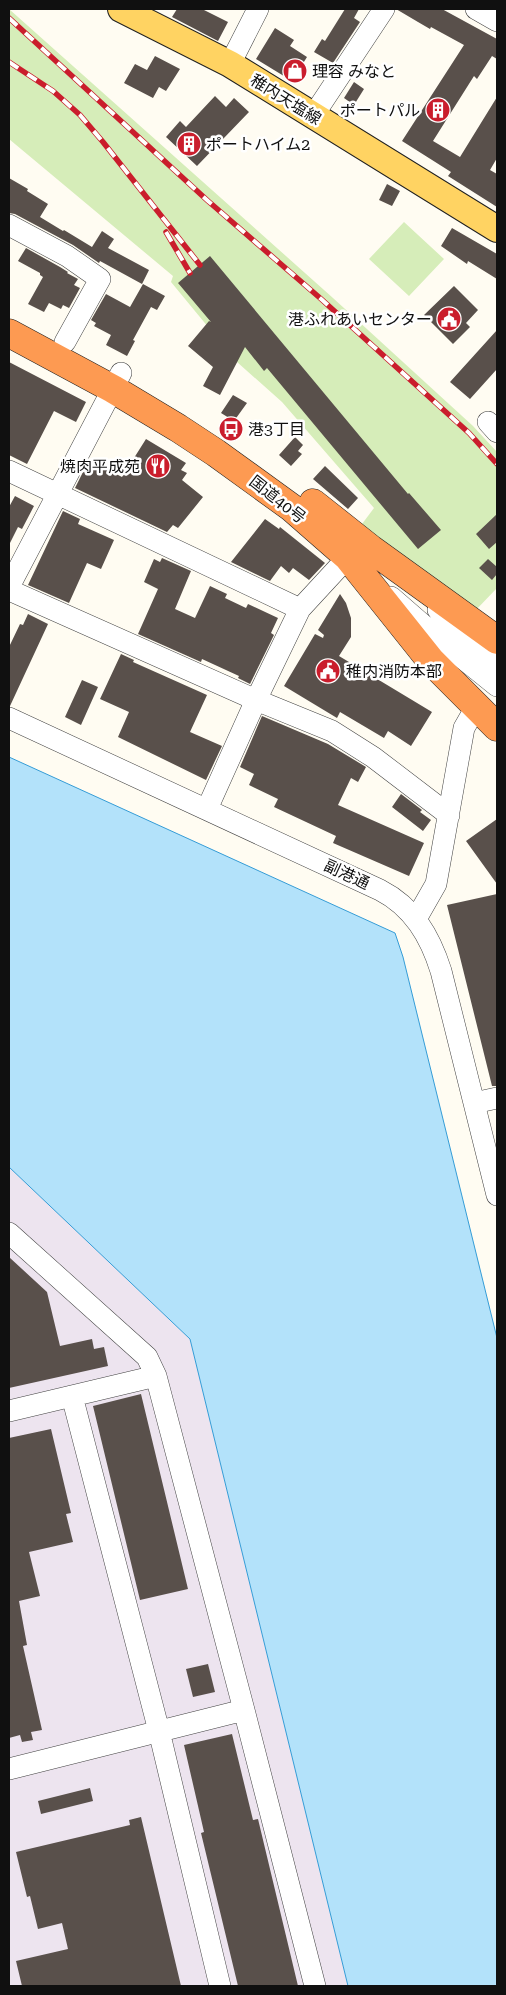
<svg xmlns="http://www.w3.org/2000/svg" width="506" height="1995" viewBox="0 0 506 1995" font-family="'Roboto Serif','Noto Sans JP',serif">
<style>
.industrial{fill:#ede4ef}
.green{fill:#d6edb9}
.water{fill:#b3e2fa;stroke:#359cd6}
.building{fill:#59504b}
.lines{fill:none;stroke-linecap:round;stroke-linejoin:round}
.minor-casing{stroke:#434343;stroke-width:22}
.major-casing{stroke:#212121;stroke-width:28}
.highway-casing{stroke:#212121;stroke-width:29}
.minor{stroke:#fff;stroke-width:21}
.major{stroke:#ffd362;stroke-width:26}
.highway{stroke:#fd9a52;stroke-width:28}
.rail-casing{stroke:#ca1d2c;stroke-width:5.5}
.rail{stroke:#fff;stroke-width:4;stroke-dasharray:11;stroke-linecap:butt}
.labels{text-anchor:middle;stroke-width:5;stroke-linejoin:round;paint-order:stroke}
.poi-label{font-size:16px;fill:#101010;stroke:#fff;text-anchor:start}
.street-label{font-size:16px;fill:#101010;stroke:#fff}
</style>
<rect width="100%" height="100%" fill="#fffcf2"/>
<path class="industrial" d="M9 1167 190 1339 348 1986H9Z"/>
<path class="green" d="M9 9 333 298 473 426 497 452V588L474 612 426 578 362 524 374 508 282 402 237 362 171 282 173 276 9 139Z
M404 222 444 259 409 296 369 259Z"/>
<path class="water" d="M9 757 395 933 403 957 497 1338V1986H348L190 1339 9 1167Z"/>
<path class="building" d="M177 9H202L228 22 218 41 172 17Z
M345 9H359L354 18 360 22 333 63 314 52 322 39 325 41Z
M396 9H442L497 39V59L492 56 477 79 474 76 433 141 460 157 497 97V158L490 170 497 174V207L448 176 451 172 402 141 464 45 431 27 430 29 418 22Z
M275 28 294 40 290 46 307 57 292 81 256 59Z
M155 56 180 69 166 91 159 87 153 98 124 83 135 64 147 70Z
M354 82 364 89 354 105 344 98Z
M215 96 226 107 234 98 249 112 197 166 166 137 180 121 186 127Z
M9 178 28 189 27 191 48 204 40 217 63 231 64 230 92 247 102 231 114 239 108 248 149 270 142 284 100 261 99 263 73 245 15 214 9 213Z
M387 184 400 191 392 206 379 200Z
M452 228 497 254V279L468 261 467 264 441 246Z
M26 248 60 267 68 272 67 273 78 279 74 285 80 288 69 308 63 305 61 309 49 303 44 312 28 304 43 277 40 275V273L18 261Z
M210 256 408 494 409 493 441 530 418 549 267 368 264 371 245 347 220 395 203 386 213 367 188 346 209 321 211 322 178 283Z
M143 284 165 296 157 310 151 307 133 340 135 341 127 356 106 345 111 335 94 326 96 323 91 320 106 294 130 307Z
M454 286 478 310 466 323 470 327 453 344 424 315Z
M497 330V369L470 399 450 382Z
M9 362 86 402 76 422 54 411 27 464 9 455Z
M233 395 247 403 234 421 221 413Z
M295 437 303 445 298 451 302 454 291 466 279 455Z
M146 439 186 463 181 470 187 473 182 480 203 497 178 528 173 525 167 532 75 488 89 460 122 477Z
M325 466 358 498 348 509 313 479Z
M15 496 34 506 22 529 18 527 9 545V507Z
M63 511 80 519 78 524 114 540 101 569 87 563 69 603 28 585Z
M497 514V542L489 549 476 534Z
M265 519 279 529 280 527 325 563 309 580 293 568 289 573 281 566 270 581 231 562Z
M162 558 191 571 175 609 195 618 210 586 227 594 225 598 246 608 248 604 278 618 271 633 274 635 250 684 238 678 239 676 202 659 201 662 138 634 158 589 144 582 154 559 160 562Z
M488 559 497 567V574L492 580 479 568Z
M340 594 346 603 351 618V637L339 656 432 712 411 746 388 731 384 738 340 712 337 718 284 686 315 634 323 638 324 635 318 630Z
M28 614 48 624 10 706H9V647L20 624 23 625Z
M121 654 134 660 133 662 207 695 190 732 222 746 206 780 118 737 129 712 100 699Z
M82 680 98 687 81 725 65 717Z
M262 716 328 744 366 767 358 782 351 778 338 805 424 843 409 876 333 843 336 836 274 807 278 799 249 785 254 774 240 767Z
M401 794 422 810 420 812 431 820 423 831 392 807Z
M497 819V884L466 841Z
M497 894V1086H492L447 905Z
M9 1257 47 1292 60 1346 92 1339 94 1349 104 1347 108 1366 9 1388Z
M141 1394 188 1589 140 1600 93 1406Z
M51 1429 71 1513 66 1514 73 1542 29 1552 40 1596 19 1601 27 1645 23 1646 42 1730 31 1732 33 1740 22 1742 20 1735 9 1738V1438Z
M208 1664 215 1692 193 1697 186 1669Z
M232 1734 253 1820 258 1819 298 1986H238L201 1833 204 1832 184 1745Z
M90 1788 93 1801 41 1814 38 1801Z
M141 1817 181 1986H22L16 1961 68 1949 62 1923 38 1929 30 1896 27 1897 16 1852 130 1825 129 1820Z"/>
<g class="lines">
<defs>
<path id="minor" d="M476 9 497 21
M230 64 258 9
M313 116 384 9
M9 225 67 256 100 279 65 342
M488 422 497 432
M9 471 300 609
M9 587 121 373
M9 590 256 700 332 731 373 757 449 815
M391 597 445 644 497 686
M438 610 497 664
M9 718 380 890C413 907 430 936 441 971L497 1195
M207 809 256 700 300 609 348 557 358 566
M416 919 436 884 464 728 476 707
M474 1103 497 1098
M9 1233 147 1357 156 1376 244 1710 315 1986
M72 1396 159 1731 220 1986
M9 1411 156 1376
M9 1769 244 1710"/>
<path id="major" d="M121 9 230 64 497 229"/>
<path id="highway" d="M9 333 113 389 178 428 216 453 292 508 348 557 431 661 497 727
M313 503 371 549 497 640"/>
</defs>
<use href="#minor" class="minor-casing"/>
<use href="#major" class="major-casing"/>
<use href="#highway" class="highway-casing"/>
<use href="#minor" class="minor"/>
<use href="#major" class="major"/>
<use href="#highway" class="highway"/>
<defs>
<path id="rail" d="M9 18 208 201 320 298 469 433 497 464
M9 62 53 91 80 115 103 142 200 265
M166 232 190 273"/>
</defs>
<use href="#rail" class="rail-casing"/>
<use href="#rail" class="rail"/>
</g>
<defs>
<symbol id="shop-disc" viewBox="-11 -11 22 22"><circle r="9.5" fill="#ca1d2c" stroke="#fff"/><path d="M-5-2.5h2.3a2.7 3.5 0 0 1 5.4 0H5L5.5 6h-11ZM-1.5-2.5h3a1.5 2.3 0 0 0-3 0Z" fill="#fff"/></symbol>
<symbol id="building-disc" viewBox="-11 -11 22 22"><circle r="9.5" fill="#ca1d2c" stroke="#fff"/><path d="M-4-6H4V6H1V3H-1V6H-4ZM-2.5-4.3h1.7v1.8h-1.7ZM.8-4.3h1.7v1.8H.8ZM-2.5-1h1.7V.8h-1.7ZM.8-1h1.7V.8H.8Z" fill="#fff"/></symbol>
<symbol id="civic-disc" viewBox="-11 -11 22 22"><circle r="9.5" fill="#ca1d2c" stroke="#fff"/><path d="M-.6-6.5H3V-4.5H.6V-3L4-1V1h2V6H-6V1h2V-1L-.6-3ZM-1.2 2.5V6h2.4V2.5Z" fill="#fff"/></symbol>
<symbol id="bus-disc" viewBox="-11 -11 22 22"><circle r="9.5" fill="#ca1d2c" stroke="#fff"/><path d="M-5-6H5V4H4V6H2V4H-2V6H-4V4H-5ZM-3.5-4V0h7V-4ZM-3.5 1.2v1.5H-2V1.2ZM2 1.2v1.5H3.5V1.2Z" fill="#fff"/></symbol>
<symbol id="restaurant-disc" viewBox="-11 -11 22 22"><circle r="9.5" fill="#ca1d2c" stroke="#fff"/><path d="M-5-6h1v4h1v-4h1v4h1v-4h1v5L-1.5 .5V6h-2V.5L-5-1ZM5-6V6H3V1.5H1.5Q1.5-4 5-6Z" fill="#fff"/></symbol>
</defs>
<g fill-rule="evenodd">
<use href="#shop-disc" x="281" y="57" width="28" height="28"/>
<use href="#building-disc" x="424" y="96" width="28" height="28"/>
<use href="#building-disc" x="175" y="130" width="28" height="28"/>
<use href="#civic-disc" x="435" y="305" width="28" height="28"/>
<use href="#bus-disc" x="217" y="415" width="28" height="28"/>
<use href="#restaurant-disc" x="144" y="452" width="28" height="28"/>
<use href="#civic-disc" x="314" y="657" width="28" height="28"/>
</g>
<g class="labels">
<g class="poi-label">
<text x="312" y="77">理容 みなと</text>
<text x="420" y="116" text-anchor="end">ポートパル</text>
<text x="206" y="150">ポートハイム2</text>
<text x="432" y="325" text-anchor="end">港ふれあいセンター</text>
<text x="248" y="435">港3丁目</text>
<text x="140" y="472" text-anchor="end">焼肉平成苑</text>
<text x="346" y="677">稚内消防本部</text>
</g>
<g class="street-label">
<text transform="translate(286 99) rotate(32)" y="6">稚内天塩線</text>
<text transform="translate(278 499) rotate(38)" y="6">国道40号</text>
<text transform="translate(347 874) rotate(25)" y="6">副港通</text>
</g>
</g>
<rect width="506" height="1995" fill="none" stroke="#101010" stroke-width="20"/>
</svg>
